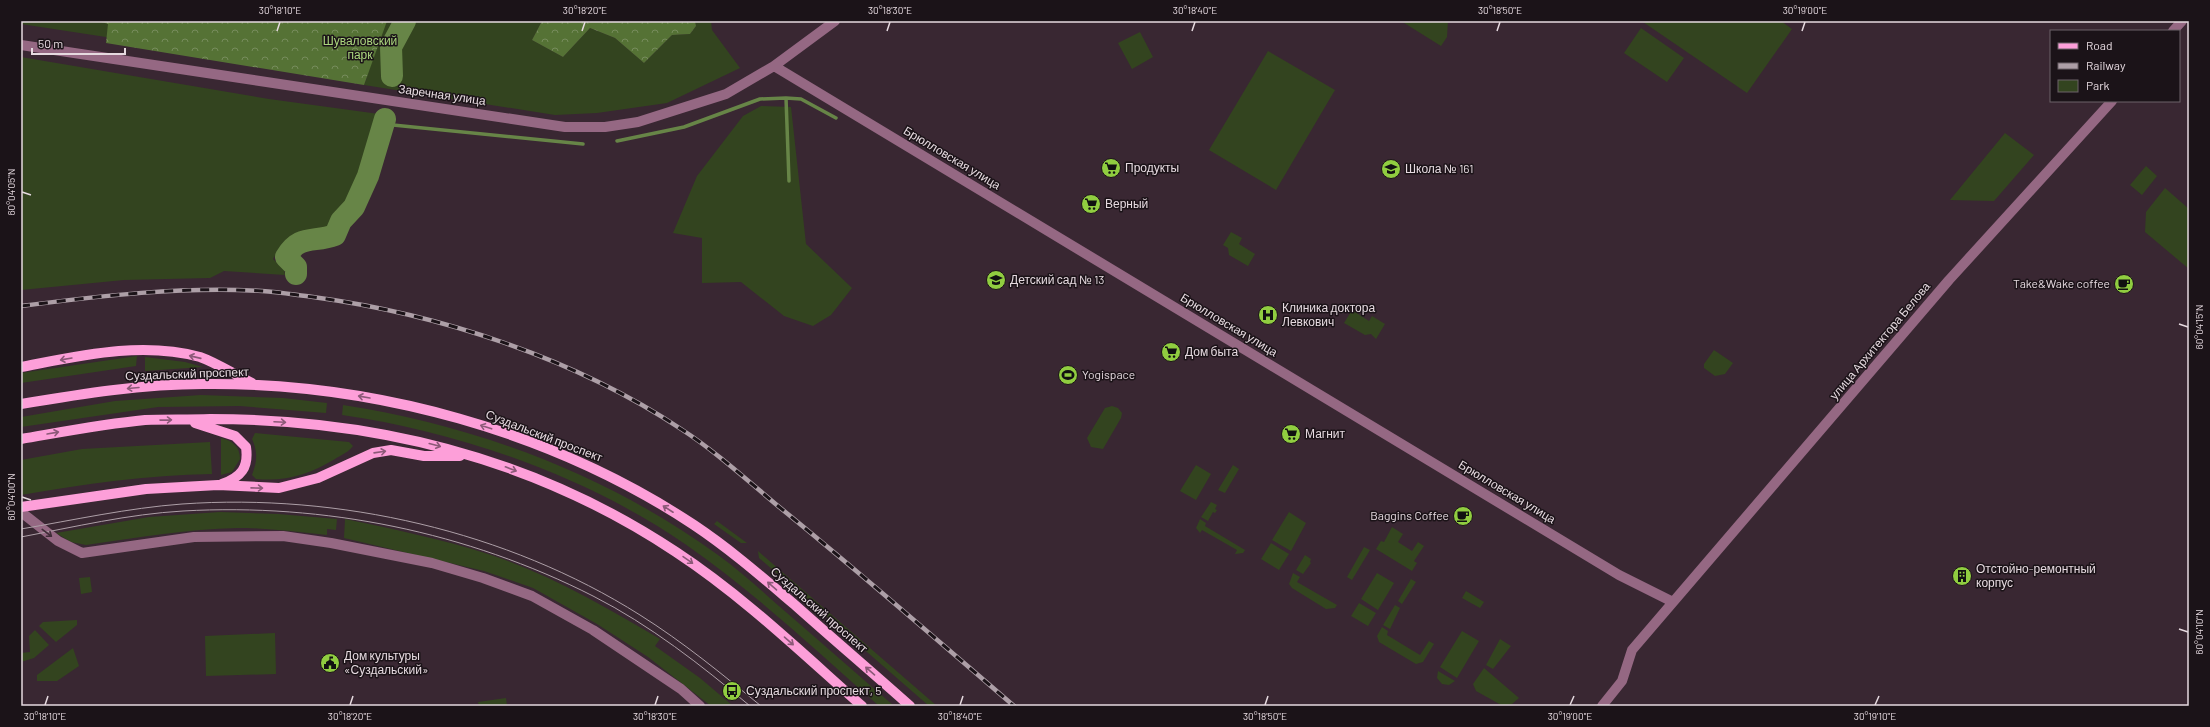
<svg xmlns="http://www.w3.org/2000/svg" width="2210" height="727" viewBox="0 0 2210 727" font-family="Barlow,sans-serif">
<style>
.green{fill:#33441f}
.forest{fill:url(#forest-crowns)}
.water{fill:url(#water-waves)}
.lines{fill:none;stroke-linecap:round;stroke-linejoin:round}
.stream{stroke:#678547;stroke-width:3.5}
.river{stroke:#678547;stroke-width:22}
.minor{stroke:#956883;stroke-width:10}
.major{stroke:#fd9fd9;stroke-width:10}
.tram{stroke:#ad9fa7;stroke-width:1}
.rail-casing{stroke:#ad9fa7;stroke-width:4.5}
.rail{stroke:#1b1318;stroke-width:3;stroke-dasharray:9;stroke-linecap:butt}
.oneway{stroke:#8c5978}
.oneway2{stroke:#402d38}
.ticks{fill:none;stroke:#e6dae0;stroke-width:1.5}
.labels{text-anchor:middle;stroke-width:3;stroke-linejoin:round;paint-order:stroke}
.park-label{font-size:12px;fill:#abd67e;stroke:#1b1318}
.street-label{font-size:12px;fill:#e6dae0;stroke:#1b1318}
.poi-label{font-size:12px;fill:#e6dae0;stroke:#1b1318;text-anchor:start}
.neatline{fill:none;stroke:#e6dae0;stroke-width:1.5}
.ticks-label{font-size:10px;text-anchor:middle;fill:#e6dae0}
</style>
<defs>
<pattern id="forest-crowns" width="20" height="18" patternUnits="userSpaceOnUse"><rect width="20" height="18" fill="#557235"/><path d="M2 6a3 3 0 1 1 6 0M12 15a3 3 0 1 1 6 0" fill="none" stroke="#768c5c"/></pattern>
<pattern id="water-waves" width="16" height="10" patternUnits="userSpaceOnUse"><rect width="16" height="10" fill="#678547"/><path d="M0 5q4-4 8 0t8 0" fill="none" stroke="#596a45"/></pattern>
</defs>
<rect width="100%" height="100%" fill="#392732"/>
<path class="green" d="M21 21H542L532 40 563 57 590 28 615 38 644 63 672 35 690 34 696 26 695 21H711L712 30 740 68 667 103 597 113 555 115 364 85 367 77 21 24Z
M1401 21H1448L1447 37 1441 46Z
M1644 21H1781L1792 29 1747 93 1643 22Z
M1641 28 1684 58 1667 82 1624 53Z
M1140 32 1153 57 1132 69 1118 43Z
M1268 51 1335 90 1276 190 1209 150Z
M21 57 269 99 379 114 367 165 351 203 323 234C304 238 284 239 273 259L284 269 285 275 224 271 210 278 124 280 21 290Z
M761 106 791 107 806 244 852 288 831 315 813 326 784 316 741 282 702 283V238L673 233 697 176 743 116Z
M2005 133 2034 155 1994 201 1950 200Z
M2146 166 2157 176 2142 195 2130 185Z
M2165 188 2189 209V269L2145 232 2146 212Z
M1231 232 1242 238 1239 244 1255 254 1248 266 1229 255 1228 248 1223 245Z
M1352 310 1369 321 1372 316 1385 324 1376 339 1371 334 1365 335 1344 323Z
M1714 350 1733 363 1725 374 1715 376 1704 368V364Z
M137 356 136 366 21 383V373Z
M145 357 185 362 203 367 145 371Z
M201 395 283 398 327 403 326 413 240 406 158 407 21 427V417L115 401Z
M343 405C478 426 608 475 718 555 743 573 765 594 787 613 823 644 858 675 894 706H879C816 650 754 592 685 544 586 476 460 432 342 415Z
M1112 406 1118 408 1122 413 1121 418 1103 449 1091 447 1087 438 1105 408Z
M255 433 349 442 353 446C349 452 341 455 335 459 310 474 286 482 256 479L252 475C257 462 258 452 252 439Z
M221 438C233 441 240 447 240 459L232 472 221 475Z
M210 442 212 474C146 475 85 484 21 495V460L82 449Z
M1196 465 1211 474 1196 500 1180 491Z
M1233 465 1239 469 1225 493 1218 490Z
M1211 502 1217 505 1215 509 1217 510 1215 513 1213 512 1208 521 1201 517Z
M220 512 278 514 337 519 336 530 327 529V535C297 532 268 528 238 528 187 529 136 538 86 545L71 542 56 533 149 517Z
M1289 512 1306 523 1291 551 1272 540Z
M345 519C393 529 441 539 488 554 549 574 604 606 660 639L655 646 700 678 733 706H711L648 657 597 624 533 588 484 571 344 538Z
M1200 519 1206 523 1205 526 1245 550 1243 553 1235 554 1237 550 1202 530 1200 533 1196 528Z
M717 521 747 543H741L714 524Z
M1392 527 1403 534 1398 542 1412 551 1418 542 1424 546 1414 561 1417 563 1412 571 1376 549 1381 541 1384 542Z
M1271 543 1289 554 1279 570 1261 559Z
M1364 547 1370 550 1352 580 1347 577Z
M758 551 937 706H929L759 558Z
M1305 555 1311 559 1310 562 1311 563 1303 574 1296 570Z
M1293 573 1300 577 1297 582 1337 605 1335 608 1326 609 1292 588 1289 584Z
M1377 573 1394 583 1378 610 1361 599Z
M90 577 92 592 81 594 79 578Z
M1411 579 1416 582 1402 604 1398 601Z
M1466 591 1484 602 1480 608 1462 598Z
M1359 603 1376 613 1368 626 1351 616Z
M1395 605 1400 608 1390 629 1383 625Z
M77 620V625L56 642 39 626 43 622Z
M1382 627 1388 631 1387 635 1420 655 1429 641 1434 644 1423 662 1416 664 1379 642 1377 636Z
M35 630 49 645 34 658 21 662V653L30 652 29 636Z
M1462 631 1479 641 1457 678 1440 667Z
M275 633 276 674 206 676 205 636Z
M1500 639 1511 646 1493 669 1486 665Z
M73 648 79 666 57 681H37V675Z
M1484 668 1519 698 1512 704 1503 706 1476 691 1473 684Z
M1438 671 1455 681 1449 685 1442 684 1437 678Z
M506 698 507 706H479L478 702Z"/>
<path class="forest" d="M99 21H387L364 85 106 43 108 24Z
M542 21H695L696 26 690 34 672 35 644 63 615 38 590 28 563 57 532 40Z"/>
<path class="water" d="M290 250V257L300 267 298 274H293V267L283 261 285 254Z"/>
<g class="lines">
<path class="stream" d="M383 124 583 144
M617 141 684 127 760 99 786 98
M789 181 786 98 801 99 836 118"/>
<path class="river" d="M392 76 391 47 405 21
M296 274V267L286 257C299 234 314 243 335 235L341 221 354 207 368 176 385 119"/>
<path class="minor" d="M2173 31 2182 21
M21 45 565 127H605L638 122 726 94 774 66 835 21
M774 66 1619 575 1673 602
M21 512 58 541 82 553 194 537 283 536 331 543 432 563 483 578 532 596 593 630 681 689 700 706
M1602 706 1622 681 1632 650 1949 280 2112 101"/>
<path class="major" d="M21 367C79 356 141 341 200 357 217 363 235 375 252 383
M21 404C81 394 142 384 203 384 373 382 552 431 694 525 730 549 762 577 795 605 833 639 872 672 910 706
M195 423 235 436 246 447C249 468 241 477 222 484
M21 439C62 432 103 424 145 420 166 419 188 420 210 419 377 419 536 459 676 552 743 596 802 653 862 706
M21 507 146 489 218 485 279 488 318 478 373 453 391 450 424 456H460"/>
<path class="tram" d="M21 529C74 520 128 508 182 504 339 493 507 531 640 615 683 642 722 674 761 706
M21 537C74 527 129 514 183 511 325 503 467 532 593 596 650 625 701 665 750 706"/>
<defs>
<path id="rail" d="M21 306C101 296 182 286 262 291 279 292 296 295 313 297 439 314 574 358 681 429 715 451 747 480 778 506 858 571 936 639 1014 706"/>
</defs>
<use href="#rail" class="rail-casing"/>
<use href="#rail" class="rail"/>
</g>
<defs><path id="oneway-shaft" d="M-6 0H5M1.5-3L5.5 0L1.5 3" fill="none" stroke-width="1.6" stroke-linecap="round" stroke-linejoin="round"/></defs>
<g class="oneway">
<use href="#oneway-shaft" transform="translate(195 357) rotate(-167)"/>
<use href="#oneway-shaft" transform="translate(66 359) rotate(170)"/>
<use href="#oneway-shaft" transform="translate(133 388) rotate(175)"/>
<use href="#oneway-shaft" transform="translate(364 397) rotate(-170)"/>
<use href="#oneway-shaft" transform="translate(166 420) rotate(-1)"/>
<use href="#oneway-shaft" transform="translate(280 422) rotate(3)"/>
<use href="#oneway-shaft" transform="translate(486 427) rotate(-162)"/>
<use href="#oneway-shaft" transform="translate(53 433) rotate(-10)"/>
<use href="#oneway-shaft" transform="translate(435 445) rotate(15)"/>
<use href="#oneway-shaft" transform="translate(380 452) rotate(-8)"/>
<use href="#oneway-shaft" transform="translate(511 469) rotate(21)"/>
<use href="#oneway-shaft" transform="translate(257 488) rotate(1)"/>
<use href="#oneway-shaft" transform="translate(668 509) rotate(-147)"/>
<use href="#oneway-shaft" transform="translate(688 560) rotate(35)"/>
<use href="#oneway-shaft" transform="translate(772 586) rotate(-139)"/>
<use href="#oneway-shaft" transform="translate(789 641) rotate(41)"/>
<use href="#oneway-shaft" transform="translate(870 671) rotate(-139)"/>
</g>
<use class="oneway2" href="#oneway-shaft" transform="translate(47 533) rotate(37)"/>
<path class="ticks" d="M277 31 280 22M582 31 585 22M887 31 890 22M1192 31 1195 22M1497 31 1500 22M1802 31 1805 22M22 192 31 195M2179 324 2188 327M22 497 31 500M2179 629 2188 632M45 705 48 696M350 705 353 696M655 705 658 696M960 705 963 696M1265 705 1268 696M1570 705 1574 696M1875 705 1879 696"/>
<defs>
<symbol id="supermarket-disc" viewBox="-11 -11 22 22"><circle r="9.5" fill="#90cd40" stroke="#1b1318"/><path d="M-6-5.5h2.5l.6 2H6L4.5 2H-2.5L-4.4-4H-6ZM-1.5 3.2a1.3 1.3 0 1 0 .1 0ZM3 3.2a1.3 1.3 0 1 0 .1 0Z" fill="#111"/></symbol>
<symbol id="school-disc" viewBox="-11 -11 22 22"><circle r="9.5" fill="#90cd40" stroke="#1b1318"/><path d="M0-5L7-2L0 1L-7-2ZM-4 1L0 2.5L4 1V4Q0 6-4 4Z" fill="#111"/></symbol>
<symbol id="cafe-disc" viewBox="-11 -11 22 22"><circle r="9.5" fill="#90cd40" stroke="#1b1318"/><path d="M-5.5-4.5H6V0H3Q3 3.5 0 3.5H-2.5Q-5.5 3.5-5.5 0ZM3-3.2v2h1.7v-2ZM-6 4.5H4V6H-6Z" fill="#111"/></symbol>
<symbol id="hospital-disc" viewBox="-11 -11 22 22"><circle r="9.5" fill="#90cd40" stroke="#1b1318"/><path d="M-5-5h3v3.5h4V-5h3V5h-3V1.5h-4V5h-3Z" fill="#111"/></symbol>
<symbol id="stadium-disc" viewBox="-11 -11 22 22"><circle r="9.5" fill="#90cd40" stroke="#1b1318"/><path d="M0-5a6.5 5 0 1 0 0 10a6.5 5 0 1 0 0-10ZM-3.5-1.8h7v3.6h-7Z" fill="#111"/></symbol>
<symbol id="building-disc" viewBox="-11 -11 22 22"><circle r="9.5" fill="#90cd40" stroke="#1b1318"/><path d="M-4-6H4V6H1V3H-1V6H-4ZM-2.5-4.3h1.7v1.8h-1.7ZM.8-4.3h1.7v1.8H.8ZM-2.5-1h1.7V.8h-1.7ZM.8-1h1.7V.8H.8Z" fill="#111"/></symbol>
<symbol id="civic-disc" viewBox="-11 -11 22 22"><circle r="9.5" fill="#90cd40" stroke="#1b1318"/><path d="M-.6-6.5H3V-4.5H.6V-3L4-1V1h2V6H-6V1h2V-1L-.6-3ZM-1.2 2.5V6h2.4V2.5Z" fill="#111"/></symbol>
<symbol id="bus-disc" viewBox="-11 -11 22 22"><circle r="9.5" fill="#90cd40" stroke="#1b1318"/><path d="M-5-6H5V4H4V6H2V4H-2V6H-4V4H-5ZM-3.5-4V0h7V-4ZM-3.5 1.2v1.5H-2V1.2ZM2 1.2v1.5H3.5V1.2Z" fill="#111"/></symbol>
</defs>
<g fill-rule="evenodd">
<use href="#supermarket-disc" x="1100" y="157" width="22" height="22"/>
<use href="#school-disc" x="1380" y="158" width="22" height="22"/>
<use href="#supermarket-disc" x="1080" y="193" width="22" height="22"/>
<use href="#school-disc" x="985" y="269" width="22" height="22"/>
<use href="#cafe-disc" x="2113" y="273" width="22" height="22"/>
<use href="#hospital-disc" x="1257" y="304" width="22" height="22"/>
<use href="#supermarket-disc" x="1160" y="341" width="22" height="22"/>
<use href="#stadium-disc" x="1057" y="364" width="22" height="22"/>
<use href="#supermarket-disc" x="1280" y="423" width="22" height="22"/>
<use href="#cafe-disc" x="1452" y="505" width="22" height="22"/>
<use href="#building-disc" x="1951" y="565" width="22" height="22"/>
<use href="#civic-disc" x="319" y="652" width="22" height="22"/>
<use href="#bus-disc" x="721" y="680" width="22" height="22"/>
</g>
<g class="labels">
<g class="park-label">
<text x="360" y="45">Шуваловский<tspan x="360" dy="14">парк</tspan></text>
</g>
<g class="street-label">
<text transform="translate(442 95) rotate(8)" y="4">Заречная улица</text>
<text transform="translate(952 158) rotate(31)" y="4">Брюлловская улица</text>
<text transform="translate(1229 325) rotate(31)" y="4">Брюлловская улица</text>
<text transform="translate(1880 341) rotate(-50)" y="4">улица Архитектора Белова</text>
<text transform="translate(187 374) rotate(-2)" y="4">Суздальский проспект</text>
<text transform="translate(544 436) rotate(21)" y="4">Суздальский проспект</text>
<text transform="translate(1507 492) rotate(31)" y="4">Брюлловская улица</text>
<text transform="translate(819 610) rotate(41)" y="4">Суздальский проспект</text>
</g>
<g class="poi-label">
<text x="1125" y="172">Продукты</text>
<text x="1405" y="173">Школа № 161</text>
<text x="1105" y="208">Верный</text>
<text x="1010" y="284">Детский сад № 13</text>
<text x="2110" y="288" text-anchor="end">Take&amp;Wake coffee</text>
<text x="1282" y="312">Клиника доктора<tspan x="1282" dy="14">Левкович</tspan></text>
<text x="1185" y="356">Дом быта</text>
<text x="1082" y="379">Yogispace</text>
<text x="1305" y="438">Магнит</text>
<text x="1449" y="520" text-anchor="end">Baggins Coffee</text>
<text x="1976" y="573">Отстойно-ремонтный<tspan x="1976" dy="14">корпус</tspan></text>
<text x="344" y="660">Дом культуры<tspan x="344" dy="14">«Суздальский»</tspan></text>
<text x="746" y="695">Суздальский проспект, 5</text>
</g>
</g>
<rect width="2210" height="727" fill="none" stroke="#1b1318" stroke-width="44"/>
<rect x="2050" y="30" width="130" height="72" fill="#1b1318" stroke="#6c6368"/>
<rect x="2058" y="43" width="20" height="6" fill="#fd9fd9" stroke="#6c6368"/>
<text x="2086" y="50" font-size="12" fill="#e6dae0">Road</text>
<rect x="2058" y="63" width="20" height="6" fill="#ad9fa7" stroke="#6c6368"/>
<text x="2086" y="70" font-size="12" fill="#e6dae0">Railway</text>
<rect x="2058" y="80" width="20" height="12" fill="#33441f" stroke="#6c6368"/>
<text x="2086" y="90" font-size="12" fill="#e6dae0">Park</text>
<path d="M32 48v6h93v-6" fill="none" stroke="#e6dae0" stroke-width="2"/>
<text x="38" y="48" font-size="12" fill="#e6dae0" stroke="#1b1318" stroke-width="3" paint-order="stroke">50 m</text>
<rect x="22" y="22" width="2166" height="683" class="neatline"/>
<g class="ticks-label">
<text x="280" y="14">30°18'10"E</text>
<text x="585" y="14">30°18'20"E</text>
<text x="890" y="14">30°18'30"E</text>
<text x="1195" y="14">30°18'40"E</text>
<text x="1500" y="14">30°18'50"E</text>
<text x="1805" y="14">30°19'00"E</text>
<text transform="translate(11 192) rotate(-90)" y="4">60°04'05"N</text>
<text transform="translate(2199 327) rotate(-90)" y="4">60°04'15"N</text>
<text transform="translate(11 497) rotate(-90)" y="4">60°04'00"N</text>
<text transform="translate(2199 632) rotate(-90)" y="4">60°04'10"N</text>
<text x="45" y="720">30°18'10"E</text>
<text x="350" y="720">30°18'20"E</text>
<text x="655" y="720">30°18'30"E</text>
<text x="960" y="720">30°18'40"E</text>
<text x="1265" y="720">30°18'50"E</text>
<text x="1570" y="720">30°19'00"E</text>
<text x="1875" y="720">30°19'10"E</text>
</g>
</svg>
